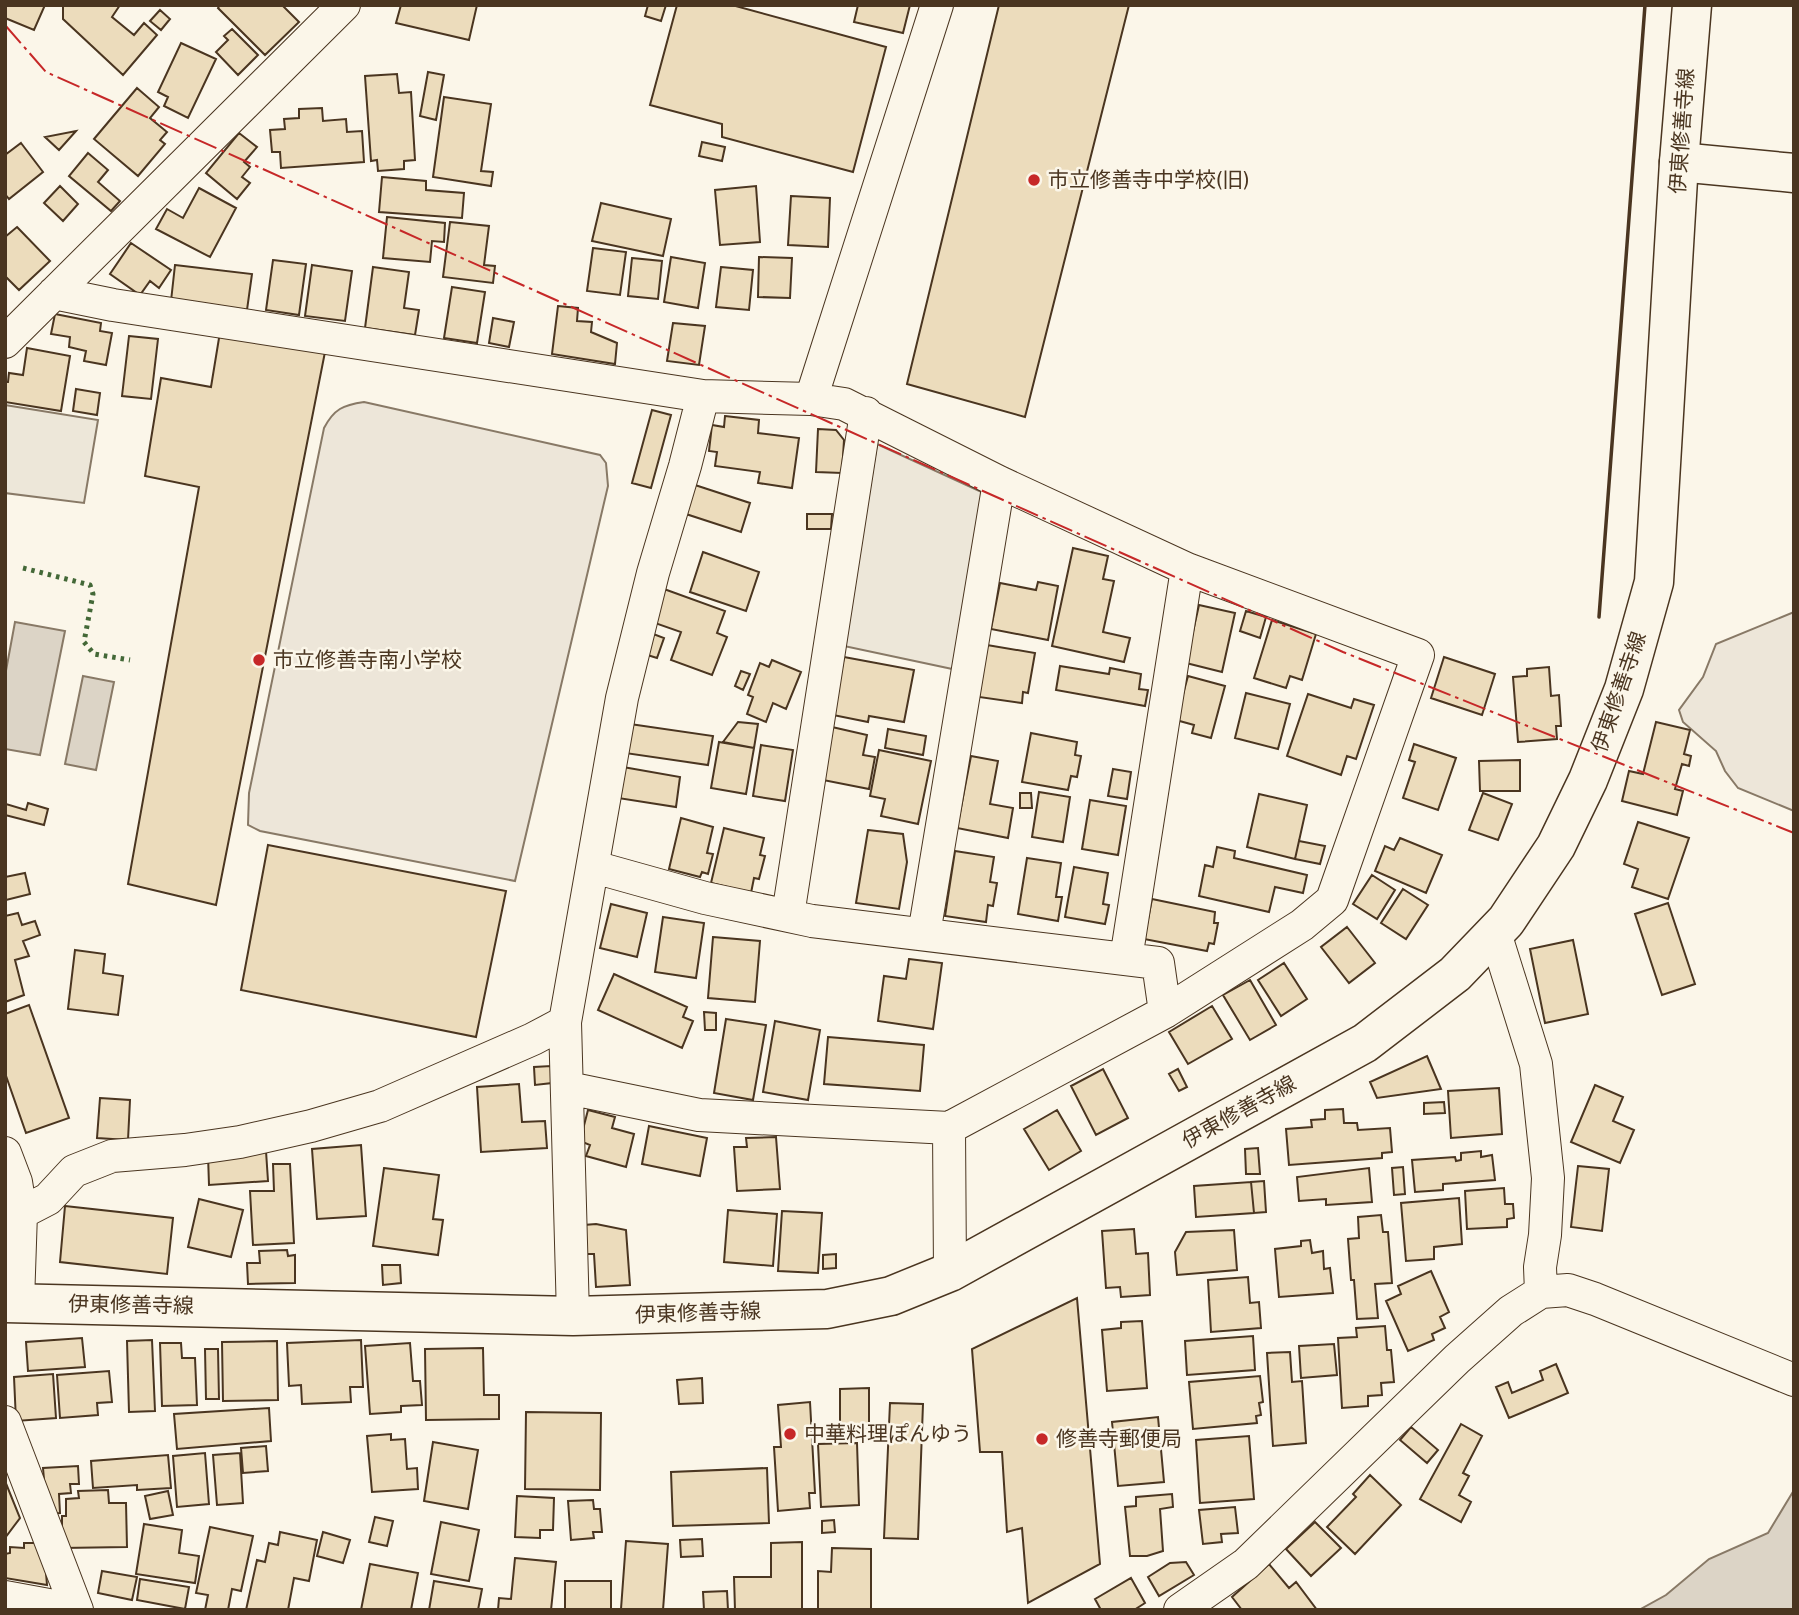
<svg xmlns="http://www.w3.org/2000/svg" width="1799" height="1615" viewBox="0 0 1799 1615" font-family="'Public Sans','Noto Sans JP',sans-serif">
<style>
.green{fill:#ede6d9;stroke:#887966;stroke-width:2}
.parking{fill:#ede7d9;stroke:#887966;stroke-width:2}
.water{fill:#dcd4c6;stroke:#887966;stroke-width:2}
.building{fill:#ecdcbc;stroke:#4a3520;stroke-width:2}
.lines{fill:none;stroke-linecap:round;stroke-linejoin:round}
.minor-casing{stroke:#4a3520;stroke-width:34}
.secondary-casing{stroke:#4a3520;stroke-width:41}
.primary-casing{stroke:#4a3520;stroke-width:41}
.minor{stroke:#fbf6e9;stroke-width:32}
.secondary{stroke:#fbf6e9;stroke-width:38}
.primary{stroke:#fbf6e9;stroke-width:38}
.hedge{stroke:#436837;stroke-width:5;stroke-dasharray:3.5 5;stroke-linecap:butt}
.wall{stroke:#4a3520;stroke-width:3.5}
.power{stroke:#c62828;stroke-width:2;stroke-dasharray:24 5 3.5 5;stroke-linecap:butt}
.poi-dot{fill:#c62828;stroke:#fbf6e9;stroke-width:2.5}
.labels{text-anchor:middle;stroke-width:5;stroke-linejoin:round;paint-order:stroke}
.street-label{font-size:21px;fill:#4a3520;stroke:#fbf6e9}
.poi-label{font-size:21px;fill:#4a3520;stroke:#fbf6e9;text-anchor:start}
</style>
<rect width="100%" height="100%" fill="#fbf6e9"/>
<path class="green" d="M364 402 600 455 606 463 608 486 515 881 260 831 248 825 249 793 324 428C334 409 343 405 364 402Z
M1794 612V811L1738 788 1725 771 1716 751 1683 722 1679 710 1703 677 1716 644Z"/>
<path class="parking" d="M5 405 98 420 84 503 5 493Z
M877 444 986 494 957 670 844 646Z"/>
<path class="water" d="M15 622 65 631 40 755 5 749V676Z
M83 676 114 682 96 770 65 764Z
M1794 1490V1610H1639L1666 1595 1709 1559 1768 1533Z"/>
<path class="building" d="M5 5H45L34 30 5 18Z
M63 5H120L112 17 134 35 144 23 157 35 123 75 63 19Z
M220 5H282L299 22 265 55 218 8Z
M401 5H477L469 40 396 23Z
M648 5H666L661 21 645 16Z
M677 5H732L886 47 853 172 722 137V124L650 105Z
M858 5H910L903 33 854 22Z
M999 5H1129L1025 417 907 384Z
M160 10 170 19 161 30 150 21Z
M232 29 258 55 238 75 216 52 228 40 224 36Z
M181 43 216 59 188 118 164 106 168 97 158 92Z
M428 72 444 75 436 120 420 116Z
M397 74 399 93 411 92 415 160 404 161V169L378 171 377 160 371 161 365 76Z
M137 88 159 107 150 118 167 132 160 140 165 144 138 176 94 139Z
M444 97 491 104 481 171 493 172 491 186 433 177Z
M322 108 323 121 346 119 347 132 362 131 364 162 281 168 280 152H272L270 130 285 129 284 119 299 118V109Z
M76 131 59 150 45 137Z
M239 133 257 147 244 162 250 167 242 177 250 183 237 199 206 173Z
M702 142 725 147 722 161 699 156Z
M21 143 43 172 9 199 5 194V155Z
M88 153 108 170 98 182 120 201 111 211 69 176Z
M382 177 426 181V190L464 193 462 218 379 212Z
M60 186 78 204 63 221 44 203Z
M756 186 760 242 720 245 715 190Z
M199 188 236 208 210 257 156 229 167 209 183 218Z
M791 196 830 198 828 247 788 245Z
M601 203 671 219 663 256 592 241Z
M387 217 445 223 444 242 432 241 430 262 383 258Z
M450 222 489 226 484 265 495 266 493 283 443 277Z
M17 227 50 261 19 290 5 276V237Z
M131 243 171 270 159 288 150 281 140 295 110 274Z
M593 248 626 252 620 295 587 291Z
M671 257 705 263 698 308 664 302Z
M759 257 792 258 790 298 758 297Z
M632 258 662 261 658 299 628 296Z
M273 260 306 264 299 315 266 310Z
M175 265 252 274 247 310 171 301Z
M312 265 352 271 345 321 305 316Z
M373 267 409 272 404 308 419 310 415 335 365 328Z
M721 267 753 270 749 310 716 307Z
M452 287 485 292 477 343 444 338Z
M558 306 578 308 577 321 592 322 591 332 617 343 615 364 552 354Z
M55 314 101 323 100 331 112 333 106 365 84 361 86 351 69 347 70 337 51 334Z
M493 318 514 322 509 347 489 343Z
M673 323 705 326 699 365 667 361Z
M220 332 325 352 216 905 128 884 199 487 145 476 161 378 211 387Z
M129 336 158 339 151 399 122 396Z
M27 348 70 356 61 411 5 402V382H8L9 373 23 375Z
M76 389 100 393 97 415 73 411Z
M652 410 671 415 651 488 632 483Z
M725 416 759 420 758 433 799 438 792 488 758 483 760 472 715 466 717 452 709 451 712 425 724 427Z
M818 429 836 430 844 440 842 473 816 472Z
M695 485 750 503 741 532 686 514Z
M807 514H832L831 529H807Z
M1073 548 1108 556 1103 579 1114 581 1103 632 1130 638 1124 662 1052 646Z
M703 552 759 572 746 611 690 592Z
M1038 582 1058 586 1048 640 991 629 1000 583 1036 590Z
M664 589 725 611 717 633 727 637 712 675 671 660 681 632 652 622Z
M1199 605 1235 613 1222 672 1186 663Z
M1246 611 1266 617 1260 638 1240 631Z
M1272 620 1316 634 1302 680 1290 676 1286 688 1254 678Z
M648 632 664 638 657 658 641 653Z
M987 645 1035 653 1028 693 1023 692 1022 703 979 697Z
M844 657 914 670 904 722 869 716 868 722 833 715Z
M1444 657 1495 674 1482 715 1431 698Z
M772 660 801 672 786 709 773 703 766 722 747 714 753 697 748 695 760 663 769 667Z
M1060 666 1109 674 1110 668 1141 674 1139 689 1148 690 1145 706 1056 690Z
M1549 667 1551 696 1559 695 1561 726H1556L1557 739 1518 742 1513 677 1527 676V669Z
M741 671 750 674 743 690 735 686Z
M1188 676 1225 686 1211 738 1192 733 1194 725 1176 720Z
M1246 693 1290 704 1278 749 1235 738Z
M1308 694 1351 708 1354 699 1374 705 1356 759 1347 756 1341 775 1287 756Z
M738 722 758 724 754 748 723 742Z
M1656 722 1690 730 1684 754 1691 756 1689 766 1682 764 1675 789 1683 791 1677 815 1622 801 1629 771 1643 774Z
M630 724 713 736 708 765 625 753Z
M832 727 867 735 863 755 875 757 869 789 823 780Z
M888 729 926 736 923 755 885 748Z
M1031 733 1077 742 1075 755 1081 756 1077 777 1071 776 1068 790 1022 782Z
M719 742 754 748 746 794 711 788Z
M1414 744 1456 758 1438 810 1403 798 1415 762 1409 760Z
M761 745 793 750 785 801 753 796Z
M879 750 931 761 918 824 881 816 885 799 870 796Z
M971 756 998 761 990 804 1013 808 1008 838 957 828Z
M1520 760V791H1480L1479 761Z
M623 767 680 777 676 807 618 798Z
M1113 769 1131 772 1127 799 1108 796Z
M1039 792 1070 797 1063 842 1032 837Z
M1020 793H1031L1032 808H1020Z
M1483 793 1512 804 1498 840 1469 830Z
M1259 794 1307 805 1295 859 1247 847Z
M1090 800 1126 806 1118 855 1082 849Z
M28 803 48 809 44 825 5 815 6 804 26 810Z
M681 818 713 827 707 853 713 854 708 874 702 872 700 877 669 869Z
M1638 822 1689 838 1668 899 1632 887 1638 869 1624 864Z
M724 828 764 838 760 855 765 856 759 879 754 878 751 893 711 883Z
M868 830 903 834 907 862 899 909 856 903Z
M1400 838 1442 855 1426 893 1375 871 1385 846 1394 850Z
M1299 841 1325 846 1320 864 1295 859Z
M268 845 506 891 476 1037 241 990Z
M1217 847 1235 851 1234 858 1307 875 1303 893 1275 887 1269 912 1199 896 1205 865 1213 867Z
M955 851 994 857 990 882 997 883 993 906 988 905 986 922 945 916Z
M1027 858 1061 863 1056 897H1062L1058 921 1018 914Z
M1074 867 1108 873 1103 904 1109 905 1105 924 1065 917Z
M25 873 30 894 6 900 5 877Z
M1372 875 1395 890 1377 919 1353 904Z
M1403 889 1428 905 1406 939 1381 923Z
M1152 899 1215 912 1214 923H1218L1214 944 1209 943 1207 951 1144 939Z
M1668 903 1695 984 1662 995 1635 914Z
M611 904 647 913 637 957 600 948Z
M18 913 22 925 35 921 40 935 23 941 29 956 15 960 24 995 5 1002V916Z
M663 917 704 923 696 978 655 972Z
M1347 927 1375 963 1349 983 1321 947Z
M713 937 760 941 755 1002 708 998Z
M1573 940 1588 1014 1545 1023 1530 949Z
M75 950 105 954 103 973 123 976 118 1015 68 1009Z
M909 959 942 963 933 1029 878 1021 884 976 906 979Z
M1284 963 1307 999 1281 1016 1258 980Z
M614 974 687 1007 683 1017 693 1021 682 1048 598 1010Z
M1250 980 1276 1025 1250 1040 1223 995Z
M29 1005 69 1118 26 1133 5 1073V1014Z
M1212 1006 1232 1039 1188 1064 1169 1032Z
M704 1012 716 1013V1030H705Z
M726 1019 766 1025 753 1100 714 1093Z
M775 1021 820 1030 808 1100 763 1092Z
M828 1037 924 1045 920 1091 824 1084Z
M1427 1056 1441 1089 1377 1098 1370 1082Z
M551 1066 552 1083 535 1085 534 1067Z
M1103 1069 1128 1118 1096 1135 1071 1086Z
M1178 1069 1187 1087 1179 1091 1169 1074Z
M519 1084 522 1122 545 1121 547 1148 481 1152 477 1087Z
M1595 1085 1623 1097 1613 1121 1634 1130 1620 1163 1571 1142Z
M1499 1088 1502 1134 1451 1138 1448 1091Z
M100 1098 130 1100 128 1140 97 1138Z
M1444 1102 1445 1113 1424 1114V1103Z
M1343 1109 1344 1123H1357L1358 1130 1390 1128 1392 1152 1382 1153V1158L1289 1165 1286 1129 1312 1127 1311 1120 1325 1119V1110Z
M588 1110 615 1117 612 1128 634 1134 626 1167 586 1156 590 1145 580 1141Z
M1057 1110 1081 1151 1049 1170 1024 1129Z
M649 1126 707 1138 700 1176 642 1164Z
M776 1137 780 1189 737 1191 734 1147H747L746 1138Z
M361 1145 366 1216 317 1219 312 1149Z
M1258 1148 1260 1174H1246L1245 1149Z
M266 1151 268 1181 209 1185 208 1155Z
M1481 1151V1157L1492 1155 1495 1180 1443 1184V1190L1415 1192 1412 1160 1455 1157 1456 1161 1461 1160V1153Z
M273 1164H290L294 1243 253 1245 250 1191H274Z
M1578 1166 1609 1169 1602 1231 1571 1227Z
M1403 1167 1405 1194 1394 1195 1392 1168Z
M384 1168 439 1175 433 1219 443 1220 438 1255 373 1246Z
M1369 1168 1372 1202 1326 1205V1199L1299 1201 1297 1177Z
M1264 1181 1266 1212 1254 1213 1251 1182Z
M1251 1182 1254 1213 1196 1217 1194 1186Z
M1504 1188 1505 1204H1513L1514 1218 1507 1219V1227L1467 1229 1465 1191Z
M1459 1198 1462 1244 1434 1247V1259L1406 1261 1401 1203Z
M199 1199 243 1210 231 1257 188 1247Z
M65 1206 173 1218 167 1274 60 1262Z
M728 1210 777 1214 773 1266 724 1262Z
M782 1211 822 1213 818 1273 778 1271Z
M1381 1215 1383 1232H1388L1392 1283 1375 1284 1378 1318 1357 1319 1354 1280H1351L1348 1239 1359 1238 1358 1217Z
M596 1224 626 1230 630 1285 596 1287 594 1254H587L584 1225Z
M1134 1229 1136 1254 1148 1253 1150 1295 1121 1297 1120 1287 1106 1288 1102 1231Z
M1234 1230 1237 1270 1177 1275 1175 1252 1186 1232Z
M1310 1240 1312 1253 1323 1251 1324 1269 1330 1268 1333 1293 1279 1297 1275 1249 1301 1246V1241Z
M287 1250 288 1256 295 1255V1283L248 1284 247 1263H260L259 1251Z
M836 1254V1268L823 1269V1255Z
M382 1265H400L401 1283 383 1285Z
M1431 1271 1449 1312 1440 1317 1445 1328 1432 1334 1434 1340 1408 1351 1386 1301 1401 1294 1398 1286Z
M1248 1277 1250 1303 1259 1302 1261 1328 1211 1332 1208 1280Z
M1077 1298 1100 1564 1028 1603 1022 1528 1007 1532 1002 1452H980L972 1349Z
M1142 1321 1147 1388 1107 1391 1102 1330 1121 1328V1322Z
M1385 1326 1387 1350H1391L1394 1382 1381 1383 1382 1395 1368 1396V1406L1342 1408 1338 1338 1357 1337 1356 1328Z
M1253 1336 1255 1370 1187 1375 1185 1341Z
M82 1338 85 1367 28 1371 26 1342Z
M152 1340 155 1411 129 1412 127 1341Z
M361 1340 363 1387H350L351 1402 302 1404 301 1385 289 1386 287 1343Z
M277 1341 278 1400 223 1401 222 1342Z
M160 1343H181L182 1358H195L197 1405 162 1406Z
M410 1343 413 1381H420L422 1405 401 1406V1412L370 1414 365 1346Z
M1334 1344 1337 1375 1301 1378 1299 1346Z
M483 1348 484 1395H499V1419L426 1420 425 1349Z
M205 1349H218L219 1399H206Z
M1290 1352 1292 1382 1302 1381 1306 1443 1273 1446 1267 1353Z
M1556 1364 1568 1393 1509 1418 1496 1387 1508 1382 1512 1393 1543 1380 1540 1371Z
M109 1371 112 1402 97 1403 98 1415 60 1418 57 1375Z
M53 1374 56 1418 16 1421 14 1377Z
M1260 1376 1263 1402 1259 1403 1261 1415 1256 1416 1257 1423 1193 1429 1189 1382Z
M702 1378 703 1403 679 1404 677 1380Z
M869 1388V1427L840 1428V1389Z
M810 1402 815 1493H809L810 1508 778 1511 774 1447H781L778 1405Z
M890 1403 923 1404 918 1539 884 1538Z
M269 1408 271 1441 177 1449 174 1414Z
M526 1412 601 1413 600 1490 525 1489Z
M1158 1417 1164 1482 1118 1486 1112 1422Z
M1461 1424 1482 1436 1463 1473 1469 1476 1459 1495 1471 1502 1461 1522 1420 1499Z
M1411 1427 1438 1450 1427 1463 1400 1440Z
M391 1434V1440L405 1439 407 1469 417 1468 418 1489 372 1492 367 1436Z
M1249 1436 1254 1499 1200 1503 1196 1440Z
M433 1442 478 1450 468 1509 424 1501Z
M857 1443 859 1505 821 1507 818 1444Z
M266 1446 268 1471 243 1473 241 1448Z
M205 1453 209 1504 177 1507 173 1456Z
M240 1453 243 1503 217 1505 213 1455Z
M168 1455 171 1488 137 1490V1485L93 1488 91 1461Z
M78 1466 79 1484H70L71 1493 59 1494 60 1513 47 1514 43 1468Z
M767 1468 769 1523 673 1526 671 1472Z
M1370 1475 1401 1505 1355 1554 1327 1527 1356 1497 1353 1494Z
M5 1481 20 1518 5 1538Z
M108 1490 109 1503H126L127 1547 62 1548V1516H66V1499L79 1498 78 1491Z
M168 1491 173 1515 150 1519 145 1496Z
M1172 1494 1173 1507 1160 1509 1163 1551 1147 1556H1130L1125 1507 1136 1506V1497Z
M517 1496 554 1498 553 1530H540V1538L515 1537Z
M593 1500 594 1509H600L602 1532H593L594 1538 571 1540 568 1501Z
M1235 1507 1238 1533 1221 1534 1222 1542 1203 1544 1199 1510Z
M375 1517 393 1521 387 1546 369 1542Z
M834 1520 835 1532 822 1533V1521Z
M441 1522 479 1530 469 1581 431 1574Z
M1315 1522 1341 1548 1311 1576 1286 1549Z
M144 1524 182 1530 179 1553 199 1556 195 1583 136 1574Z
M210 1527 253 1536 241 1591 232 1589 228 1610H205L208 1595 196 1593Z
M280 1532 317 1540 309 1581 294 1578 288 1610H246L257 1560 265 1562 269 1543 278 1545Z
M323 1532 350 1540 343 1563 317 1556Z
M702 1539 703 1556 681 1557 680 1540Z
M626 1541 668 1544 663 1610 621 1609Z
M802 1542V1610H735L734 1577H771V1543Z
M24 1543H35L45 1561 47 1585 5 1578V1554L10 1553V1547L24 1548Z
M832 1548 871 1549V1610H818V1571L831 1572Z
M515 1558 556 1562 551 1610H498L499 1598 511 1599Z
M1186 1562 1194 1575 1159 1596 1148 1577 1170 1563Z
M370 1564 418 1573 411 1610H361Z
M1269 1564 1289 1588 1296 1582 1317 1610H1242L1232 1597Z
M102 1571 137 1577 132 1600 98 1593Z
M1131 1578 1145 1603 1134 1610H1101L1095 1599Z
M140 1579 189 1587 185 1609 137 1600Z
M434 1581 482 1589 478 1610H429Z
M565 1581H611V1610H565Z
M727 1591 728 1610H704L703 1592Z"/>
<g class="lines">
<defs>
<path id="minor" d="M54 293 113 305 703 396 811 399 844 404 999 482 1187 569 1418 655 1332 900 1302 925 1165 1012 949 1128 699 1115 568 1088
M5 342 344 5
M811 399 937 5
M594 867 705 898 812 921 1158 963 1165 1012
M788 915 866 413
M1495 933 1536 1064 1548 1178 1545 1235 1540 1267 1541 1292
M924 934 999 482
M1126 959 1187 569
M949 1128 950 1272
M5 1153 16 1182 21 1213 18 1302
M5 1211 21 1213 48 1199 74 1171 112 1156 185 1150 240 1142 311 1126 380 1106 533 1039 565 1022
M573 1316 565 1022 622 698 653 573 685 466 703 396
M5 1422 77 1610
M5 1597 76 1610
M1180 1610 1246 1564 1457 1359 1511 1311 1541 1292 1568 1290 1595 1299 1794 1380"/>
<path id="secondary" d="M1679 162 1794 173"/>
<path id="primary" d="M5 1303 573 1316 827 1309 891 1296 950 1272 1365 1043 1455 974 1506 921 1556 846 1588 780 1624 689 1654 582 1679 162 1692 5"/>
</defs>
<use href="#minor" class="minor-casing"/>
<use href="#secondary" class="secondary-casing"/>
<use href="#primary" class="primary-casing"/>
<use href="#minor" class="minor"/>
<use href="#secondary" class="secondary"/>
<use href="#primary" class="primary"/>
<path class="hedge" d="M23 568 90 585 93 594 84 642 94 654 130 660"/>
<path class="wall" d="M1599 617 1645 5"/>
<path class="power" d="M5 25 46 72 1343 652 1794 833"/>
</g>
<g class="poi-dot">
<circle cx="1034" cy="180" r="7"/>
<circle cx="259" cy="660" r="7"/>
<circle cx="790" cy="1434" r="7"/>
<circle cx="1042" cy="1439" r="7"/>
</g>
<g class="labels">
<g class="street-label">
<text transform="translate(1682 131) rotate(-86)" y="7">伊東修善寺線</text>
<text transform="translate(1619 692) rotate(-71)" y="7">伊東修善寺線</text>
<text transform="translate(1239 1112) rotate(-29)" y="7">伊東修善寺線</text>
<text transform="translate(131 1305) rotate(1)" y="7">伊東修善寺線</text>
<text transform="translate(698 1313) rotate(-2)" y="7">伊東修善寺線</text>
</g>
<g class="poi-label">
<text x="1048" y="187">市立修善寺中学校(旧)</text>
<text x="273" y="667">市立修善寺南小学校</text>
<text x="804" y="1441">中華料理ぽんゆう</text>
<text x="1056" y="1446">修善寺郵便局</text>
</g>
</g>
<rect width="1799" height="1615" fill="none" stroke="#4a3520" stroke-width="14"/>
</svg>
